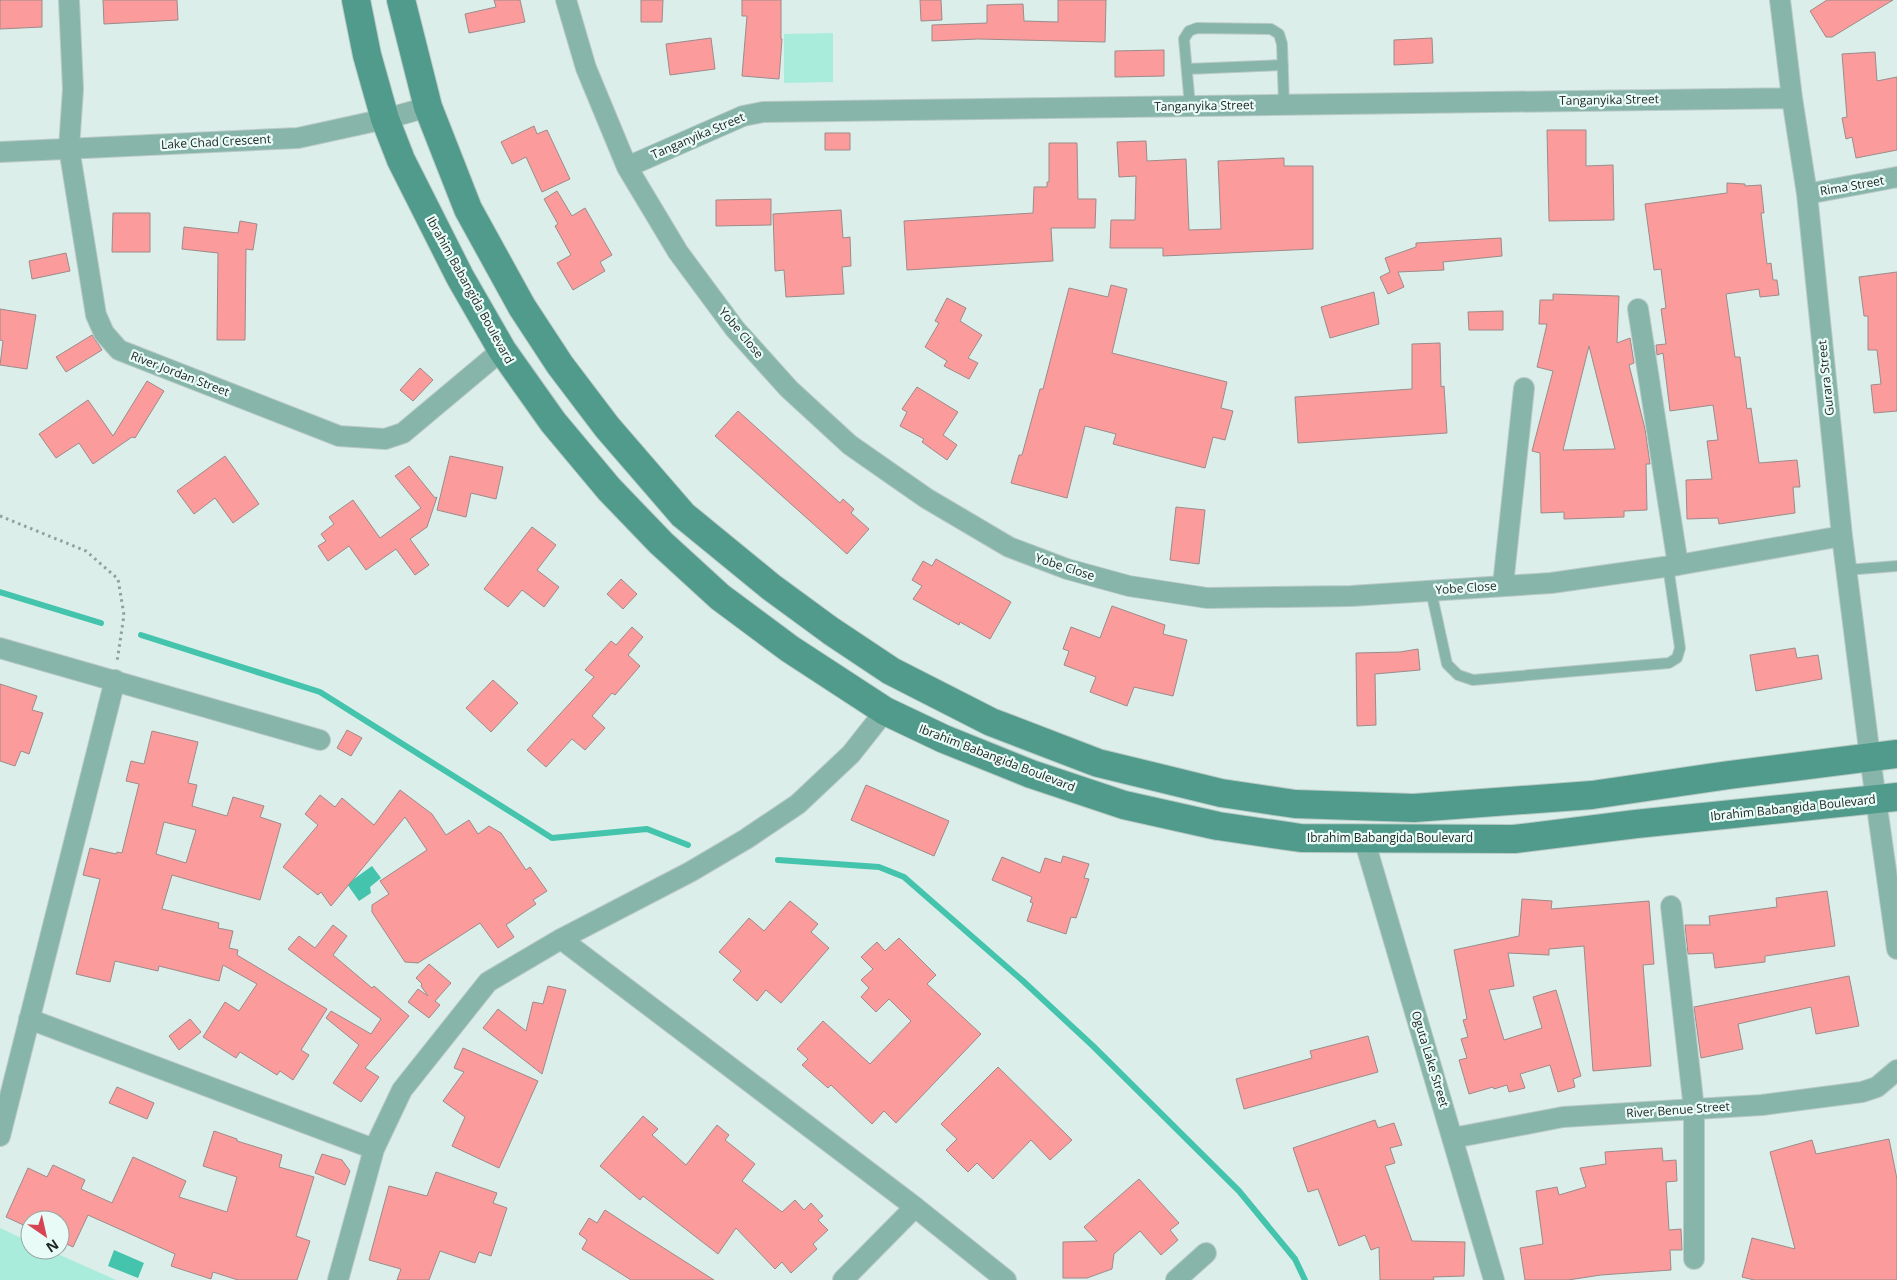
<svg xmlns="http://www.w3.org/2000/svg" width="1897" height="1280" viewBox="0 0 1897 1280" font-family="'Open Sans',sans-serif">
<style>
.green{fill:#a9ecdc}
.water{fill:#44c4ac}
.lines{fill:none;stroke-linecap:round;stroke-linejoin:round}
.stream{stroke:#44c4ac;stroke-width:6}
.building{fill:#fc9b9c;stroke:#9b8b8a;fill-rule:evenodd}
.lane-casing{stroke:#bacac6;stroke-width:12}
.street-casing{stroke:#bacac6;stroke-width:22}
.secondary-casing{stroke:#bacac6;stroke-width:30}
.path{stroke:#92a09c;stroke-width:3;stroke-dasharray:2.5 4;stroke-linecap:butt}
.lane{stroke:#87b5aa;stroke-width:10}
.street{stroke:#87b5aa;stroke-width:20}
.secondary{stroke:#509b8b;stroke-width:28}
.labels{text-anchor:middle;stroke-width:4.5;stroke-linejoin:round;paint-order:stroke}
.street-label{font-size:12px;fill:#202725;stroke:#e9fbf6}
</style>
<rect width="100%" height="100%" fill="#dceee9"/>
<path class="green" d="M833 33V82L784 83V34Z
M0 1228 30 1242V1250H49L116 1280H0Z"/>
<path class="water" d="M372 866 381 878 370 887 371 893 359 901 347 884Z
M114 1250 144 1263 138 1278 108 1266Z"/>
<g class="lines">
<path class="stream" d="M0 592 101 623
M141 635 320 692 552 838 647 829 688 845
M778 860 879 867 904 877 1023 981 1093 1046 1239 1191 1295 1259 1305 1280"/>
</g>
<path class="building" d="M0 0H42V27L0 29Z
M103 0H177L178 20 104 24Z
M494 0H520L525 22 469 33 465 14 496 7Z
M641 0H663L662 22H641Z
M742 0H781V39H782L779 79 742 76 747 16H742Z
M920 0H941L942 20 921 21Z
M1058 0H1106L1105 42 978 39 932 41V25L987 23V5L1023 4 1024 21 1058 22Z
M1827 0H1893L1832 37H1826L1810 11Z
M711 38 715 69 670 75 666 44Z
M1432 38 1433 63 1394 65V40Z
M1164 50V76L1115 77V51Z
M1875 52 1877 81 1897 77V150L1856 158 1852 137 1846 139 1842 118 1847 117 1842 54Z
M534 126 537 134 547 130 570 179 542 192 526 157 512 164 501 142Z
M1547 130H1586V166L1613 165 1614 220 1549 221Z
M825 133H850V150H825Z
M1146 141 1147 161 1186 159 1189 230 1221 229 1218 161 1284 158V166H1313V249L1163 256V248H1110L1111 220H1135L1136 176 1119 177 1117 142Z
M1049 143H1077L1078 199H1096L1095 228H1051L1053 261 907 270 904 221 1033 213 1034 187H1047V182H1049Z
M1727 183 1745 184V186L1761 185 1764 213H1761L1767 264 1771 263 1773 280H1777L1779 295 1760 297 1759 289 1726 294 1735 357H1740L1747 409 1751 408 1759 463 1797 460 1800 487H1793L1795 513 1719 524 1718 518 1687 519 1686 480 1712 479 1707 441 1718 440 1713 405 1670 411 1663 353 1657 355 1656 345 1666 344 1661 309 1666 308 1661 269 1654 270 1645 204 1727 193Z
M557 191 572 216 585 208 612 255 600 262 605 271 573 290 557 263 571 255 555 226 558 224 544 199Z
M771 199V225L716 226V200Z
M841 210 843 238 850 237 851 266 842 267 844 294 786 297 784 270 775 271 773 214Z
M113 213H150V252H112Z
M240 221 257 224 253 250 246 249 245 340H217L218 253 182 249 184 227 238 233Z
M1501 238 1502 256 1443 262 1444 270 1398 272 1404 287 1388 294 1380 277 1390 272 1385 258 1416 247V243Z
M66 253 70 271 32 279 29 261Z
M1897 272V411L1874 413 1871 385 1881 384 1877 350H1868V316H1864L1859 277Z
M1111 285 1127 289 1112 353 1227 382 1221 408 1233 411 1225 440 1213 437 1205 468 1113 444 1116 434 1085 426 1067 498 1011 483 1019 455H1022L1040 389H1043L1069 288 1108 297Z
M1374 292 1379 324 1330 338 1321 307Z
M1553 294 1619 296 1617 343 1630 338 1634 363 1629 365 1645 429 1650 464H1646L1647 510 1624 511V517L1564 519V512L1541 513 1540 453 1532 451 1553 371 1537 367 1547 324H1539L1540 300H1553ZM1589 346 1615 449 1563 450Z
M947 298 966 308 960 321 982 335 968 358 978 363 969 379 944 366 947 361 925 347 939 323 935 321Z
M0 309 36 315 27 369 0 365 3 341 0 340Z
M1503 311V330H1469L1468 312Z
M92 335 102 350 66 372 56 357Z
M1440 343 1441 387 1444 386 1447 433 1298 443 1295 397 1412 389V344Z
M420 368 433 380 413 401 400 390Z
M147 381 164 391 135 438 132 437 93 464 79 443 56 458 39 434 88 400 113 436Z
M917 387 958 412 943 435 957 445 947 460 922 442 924 439 900 426 907 412 902 409Z
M738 411 840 503 843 499 854 509 851 513 869 529 847 554 715 436Z
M225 456 259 504 233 523 215 498 194 514 177 491Z
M450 456 503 467 496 499 471 493 466 517 437 510Z
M409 466 435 498 437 497 427 527 410 539 429 565 415 575 396 549 366 570 349 546 328 561 318 546 326 541 321 534 334 524 329 517 353 500 380 538 421 508 395 476Z
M1176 507 1205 510 1199 564 1170 560Z
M532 527 556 545 537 570 559 587 544 607 522 590 508 607 484 589Z
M936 559 1011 602 990 639 960 622 959 625 913 599 922 586 912 580 923 561 932 566Z
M621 579 637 594 623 609 607 594Z
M1112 606 1165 625 1163 634 1187 640 1173 696 1134 687 1127 706 1090 692 1096 677 1064 665 1069 651 1063 649 1071 627 1100 638Z
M632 627 643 637 628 655 640 666 615 695 612 693 592 716 605 728 585 750 572 739 546 767 527 750 594 677 585 670 611 641 616 645Z
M1795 648 1797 658 1818 655 1822 679 1756 691 1750 655Z
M1418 649 1420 670 1375 674 1376 725 1357 726 1356 653 1400 652Z
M493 680 518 703 491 732 466 708Z
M0 684 37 696 32 710 43 713 29 754 21 751 15 766 0 761Z
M347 730 362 738 351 756 337 748Z
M152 731 198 742 188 783 197 785 192 806 227 816 233 797 264 806 260 817 281 824 260 900 172 875 162 909 219 923 218 928 233 931 229 948 238 950 237 955 327 1009 301 1050 309 1055 293 1080 280 1071 277 1075 240 1052 236 1058 203 1037 225 1002 239 1011 257 984 223 965 219 981 159 966 158 971 115 961 110 982 76 974 100 879 83 875 90 848 116 854 117 852 122 853 139 784 126 781 131 761 144 764ZM164 822 196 830 186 863 156 854Z
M866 785 949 821 934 856 851 820Z
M400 790 432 814 446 835 469 820 478 834 489 826 501 833 526 870 530 867 547 891 533 900 536 904 506 925 514 937 498 948 480 923 418 963 405 962 372 912V905L389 894 380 881 427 850 405 817 331 906 321 892 318 895 283 867 318 825 305 814 320 795 335 807 342 798 374 825Z
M1063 856 1089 864 1084 878 1089 879 1076 918 1071 917 1066 934 1027 921 1033 903 1030 902 1032 897 992 880 1002 857 1040 873 1045 858 1061 863Z
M1827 891 1835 946 1765 956V962L1715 968 1713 953 1688 954 1685 925H1710L1709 916 1777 907 1776 898Z
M1522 899 1552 901 1551 909 1649 901 1654 964 1643 965 1651 1066 1593 1071 1584 946 1549 949V955L1508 953 1514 986 1489 990 1504 1040 1542 1028 1533 997 1556 990 1581 1076 1573 1079 1575 1087 1558 1092 1550 1065 1520 1074 1525 1088 1509 1092 1507 1085 1494 1089 1493 1087 1469 1094 1459 1060 1467 1058 1461 1039 1468 1037 1463 1020 1467 1019 1454 950 1519 936Z
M790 901 818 924 811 932 829 948 781 1003 766 990 757 1001 733 980 741 971 719 952 749 918 764 931Z
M333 925 347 936 333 955 372 988 374 986 409 1016 365 1068 379 1077 361 1102 333 1083 359 1045 326 1018 331 1011 371 1034 381 1019 288 949 299 936 315 948Z
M899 938 936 975 927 984 981 1034 896 1123 884 1111 872 1124 831 1085 828 1088 802 1065 808 1059 797 1049 823 1021 870 1064 911 1021 889 999 876 1012 861 997 869 988 861 980 873 969 861 957 877 942 885 951Z
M429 964 451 983 435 1001 440 1005 429 1018 408 1002 418 989 428 996 421 986 422 984 416 978Z
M1849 976 1859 1026 1816 1034 1811 1007 1738 1024 1743 1049 1701 1058 1694 1007Z
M548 986 566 990 542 1074 483 1028 498 1009 526 1031 533 1002 543 1004Z
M190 1019 201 1032 179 1050 169 1036Z
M1368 1036 1378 1072 1244 1109 1236 1079 1312 1058 1310 1051Z
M463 1048 538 1081 499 1168 452 1146 465 1117 443 1101 464 1072 454 1068Z
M998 1067 1072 1140 1050 1160 1031 1140 993 1179 977 1163 968 1172 946 1150 957 1139 941 1124Z
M117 1087 154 1103 147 1119 109 1103Z
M643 1116 658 1129 652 1135 686 1165 717 1125 729 1135 725 1140 755 1164 742 1181 782 1212 795 1200 804 1210 811 1203 823 1216 818 1220 828 1230 813 1244 817 1249 791 1273 782 1262 775 1269 736 1228 718 1254 643 1196 640 1200 600 1166Z
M1375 1120 1378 1128 1394 1123 1402 1145 1390 1148 1395 1163 1385 1166 1412 1241 1465 1242 1464 1276 1433 1277 1434 1280H1380L1379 1247 1371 1250 1365 1235 1339 1246 1318 1189 1308 1192 1293 1148Z
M214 1131 237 1139V1141L282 1155 279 1167 314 1177 296 1236 310 1241 297 1280H238L213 1272 211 1279 171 1266 175 1254 88 1215 73 1247 60 1241V1220H30V1228L6 1217 28 1168 47 1177 53 1165 85 1180 81 1189 112 1203 133 1157 186 1181 179 1197 227 1212 237 1177 203 1166Z
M1889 1139 1897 1179V1280H1754L1742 1277 1752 1238 1795 1249 1770 1152 1812 1140 1816 1154Z
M1662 1148 1663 1161 1676 1160 1677 1181 1666 1182 1669 1230 1681 1229 1682 1250H1670L1671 1270 1601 1275 1568 1280H1525L1520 1248 1543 1244 1536 1191 1557 1187 1559 1195 1586 1187 1580 1168 1606 1164 1605 1152Z
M322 1154 342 1160 350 1171 345 1185 315 1173Z
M436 1172 497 1193 493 1203 507 1208 491 1256 479 1252 475 1263 440 1251 429 1280H397L401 1269 369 1260 389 1186 427 1196Z
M1139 1179 1179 1223 1170 1230 1178 1240 1161 1255 1140 1231 1114 1254 1112 1269 1087 1278H1063V1242L1097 1241 1084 1227Z
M605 1210 637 1231 714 1280H631L582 1249 587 1240 579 1234 589 1218 597 1223Z"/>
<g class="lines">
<defs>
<path id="lane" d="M1187 69 1283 65
M1190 106 1184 39 1189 31 1197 28 1271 29 1279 34 1282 44 1284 105
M1846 570 1897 566
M1431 591 1447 664 1458 675 1473 680 1669 663 1677 658 1680 648 1668 566"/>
<path id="street" d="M69 0 73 89 69 148 96 315 104 333 119 350 339 436 385 439 403 433 502 350
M566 0 586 68 627 167 678 252 735 329 789 389 850 445 926 498 1009 547 1067 569 1129 586 1207 598 1351 596 1551 583 1678 565 1842 536
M1780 0 1792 98 1807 194 1842 536 1870 757 1897 949
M0 152 298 138 385 119 428 107
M627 167 743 116 763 112 1792 98
M1807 194 1897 177
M1638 309 1678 565
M1503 585 1524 388
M0 648 320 740
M1364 839 1494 1280
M1671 906 1694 1109V1259
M561 939 915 1207 1006 1280
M29 1019 374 1149
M0 1136 115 680
M1453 1138 1563 1117 1762 1105 1862 1092 1877 1087 1897 1070
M338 1280 374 1149 402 1090 488 982 561 939 690 872 746 839 798 804 851 754 885 711
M843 1280 915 1207
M1176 1280 1206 1253"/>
<path id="secondary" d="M356 0 367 55 385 119 401 160 460 277 502 350 553 422 609 489 661 543 720 597 790 649 885 711 944 739 1031 774 1124 805 1218 826 1301 838 1514 839 1636 824 1897 797
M401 0 428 107 468 209 522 307 560 365 607 427 683 515 771 587 831 631 891 671 991 722 1098 763 1221 793 1295 804 1414 808 1592 795 1729 775 1897 754"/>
</defs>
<use href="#lane" class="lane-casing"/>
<use href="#street" class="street-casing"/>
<use href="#secondary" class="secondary-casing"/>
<path class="path" d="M0 516 86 551 118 579 124 615 117 662"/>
<use href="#lane" class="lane"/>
<use href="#street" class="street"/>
<use href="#secondary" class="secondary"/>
</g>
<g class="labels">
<g class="street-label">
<text transform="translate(1609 100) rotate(-1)" y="4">Tanganyika Street</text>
<text transform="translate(1204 106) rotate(-1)" y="4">Tanganyika Street</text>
<text transform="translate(698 136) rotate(-23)" y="4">Tanganyika Street</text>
<text transform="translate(216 142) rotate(-3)" y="4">Lake Chad Crescent</text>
<text transform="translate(1852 186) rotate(-10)" y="4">Rima Street</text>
<text transform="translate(470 290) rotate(61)" y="4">Ibrahim Babangida Boulevard</text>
<text transform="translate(741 333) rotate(50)" y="4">Yobe Close</text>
<text transform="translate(180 374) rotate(21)" y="4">River Jordan Street</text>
<text transform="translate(1826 378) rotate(-96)" y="4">Gurara Street</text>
<text transform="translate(1065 567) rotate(18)" y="4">Yobe Close</text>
<text transform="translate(1466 588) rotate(-4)" y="4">Yobe Close</text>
<text transform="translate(997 758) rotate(21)" y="4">Ibrahim Babangida Boulevard</text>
<text transform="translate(1793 808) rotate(-6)" y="4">Ibrahim Babangida Boulevard</text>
<text x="1390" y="842">Ibrahim Babangida Boulevard</text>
<text transform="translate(1430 1059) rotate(73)" y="4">Oguta Lake Street</text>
<text transform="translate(1678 1110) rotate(-4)" y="4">River Benue Street</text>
</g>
</g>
<g transform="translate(45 1235) rotate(146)"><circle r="24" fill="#e9fbf6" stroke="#99a6a2"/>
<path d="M0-4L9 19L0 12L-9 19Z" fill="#d54552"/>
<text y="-8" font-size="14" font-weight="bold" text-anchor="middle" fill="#202725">N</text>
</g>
</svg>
